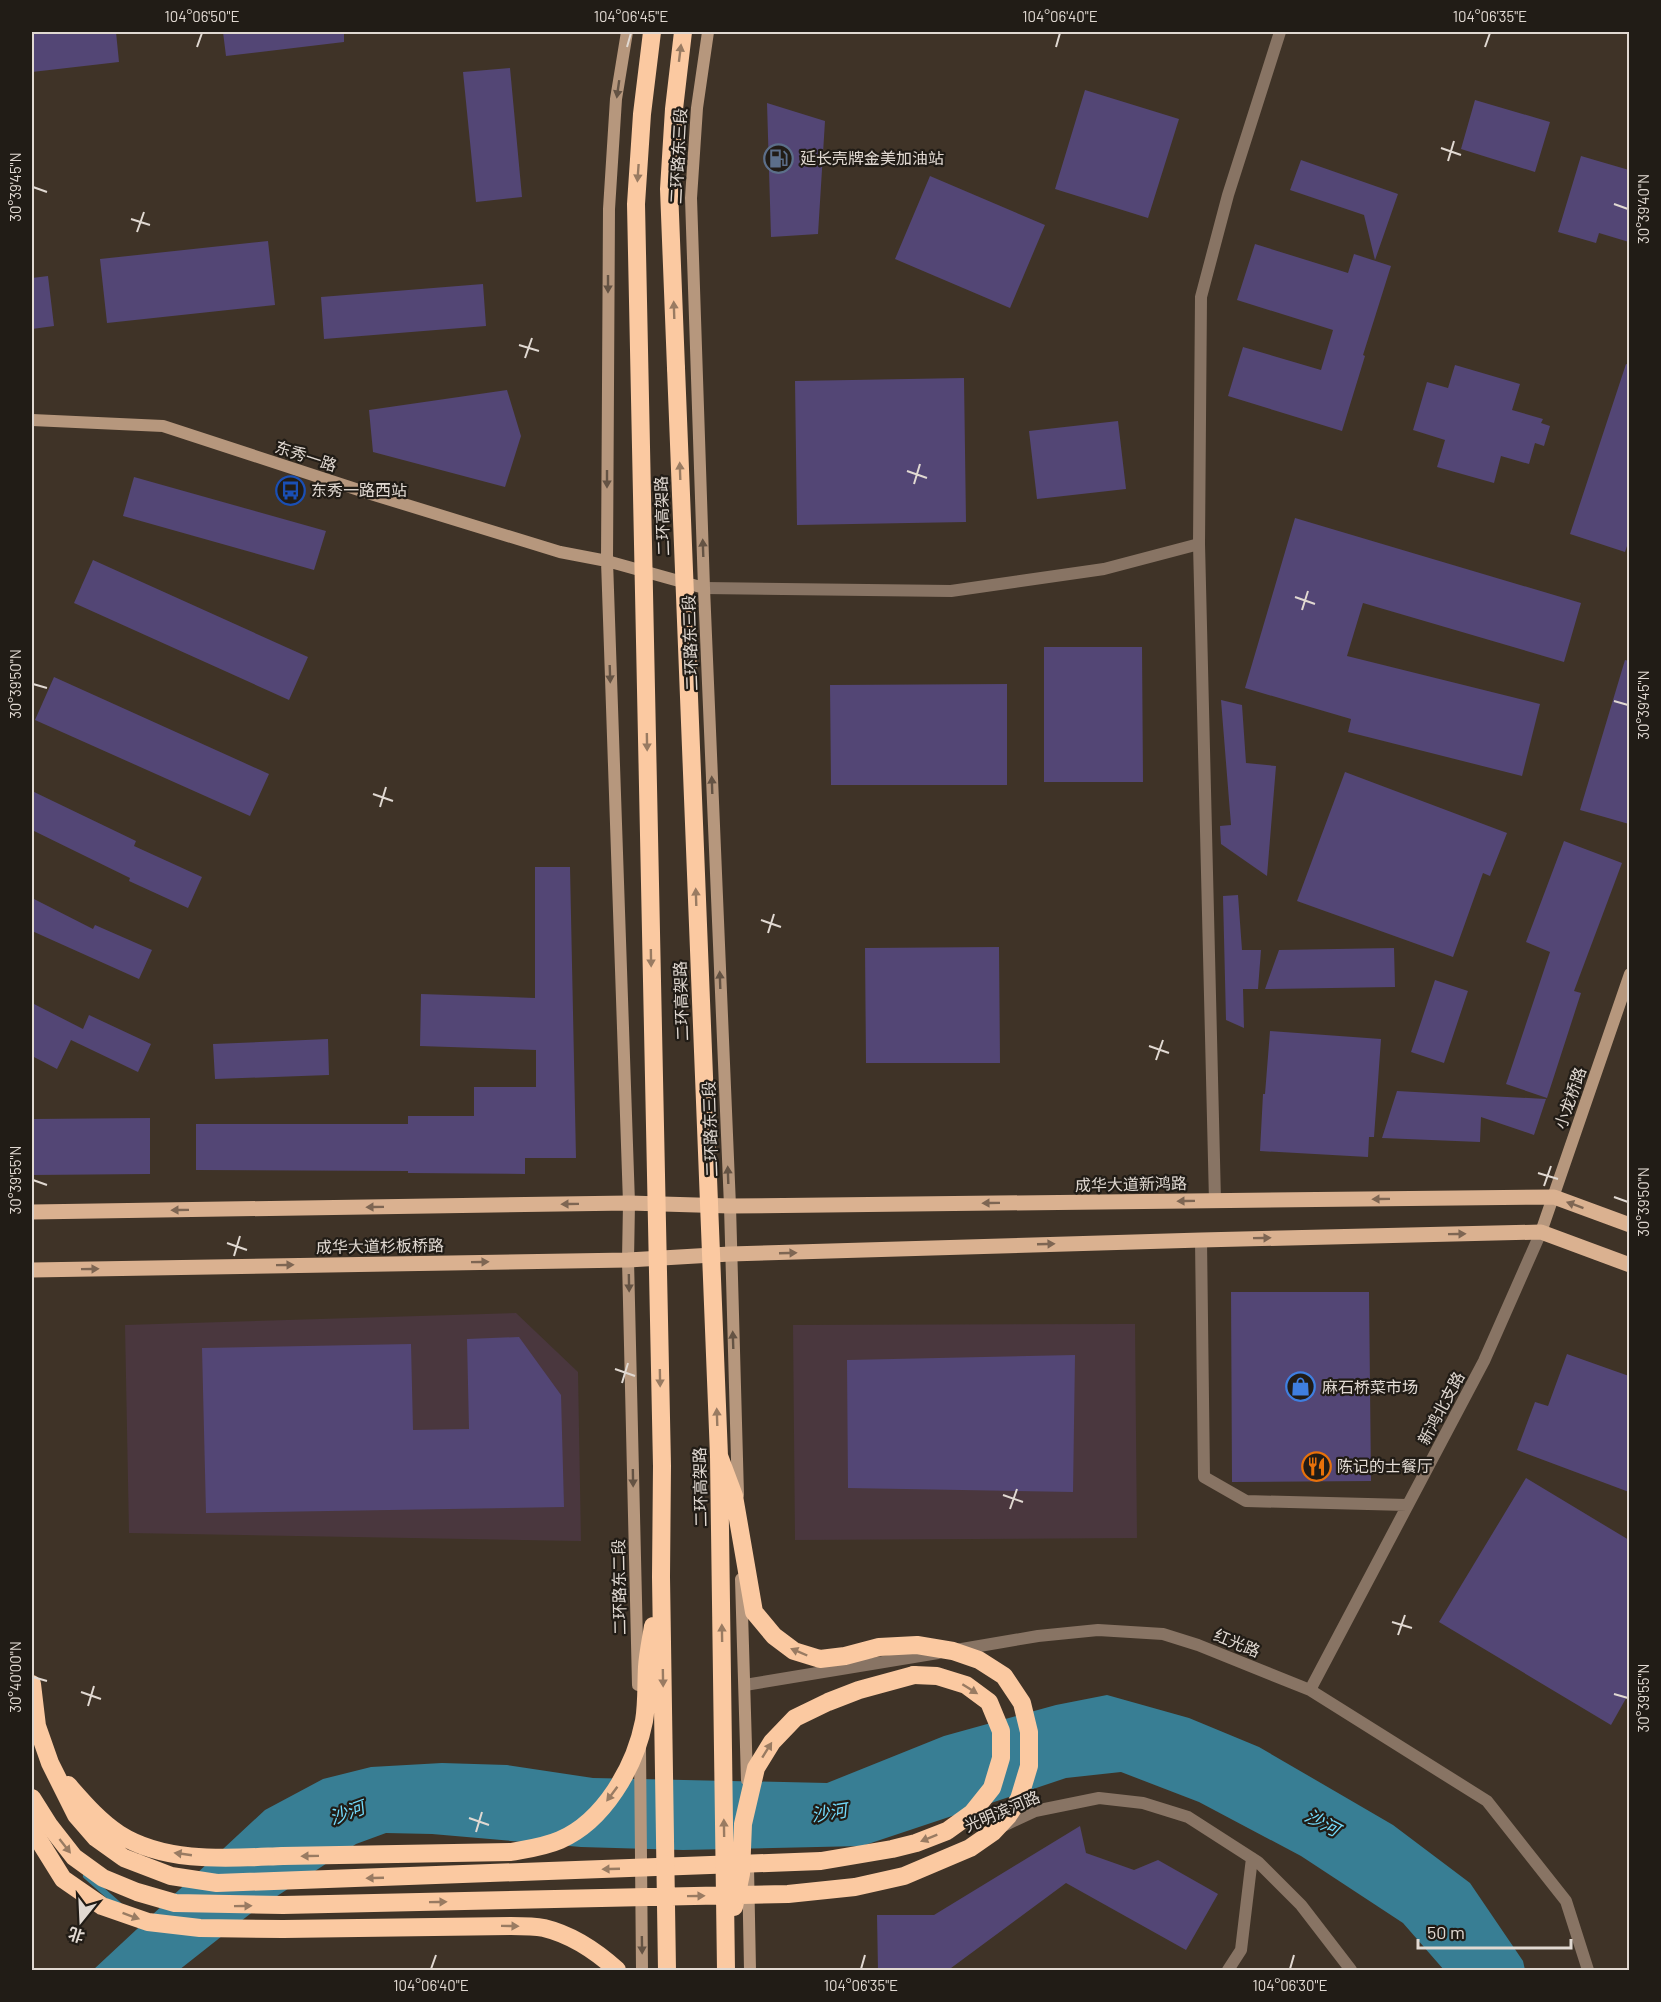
<svg xmlns="http://www.w3.org/2000/svg" width="1661" height="2002" viewBox="0 0 1661 2002" font-family="Barlow,'Noto Sans SC',sans-serif">
<style>
.commercial{fill:#4a373e}
.water{fill:#387e94}
.lines{fill:none;stroke-linecap:round;stroke-linejoin:round}
.stream{stroke:#387e94;stroke-width:6}
.building{fill:#534675}
.street{stroke:#887464;stroke-width:12}
.secondary{stroke:#b6977d;stroke-width:12}
.primary{stroke:#dab190;stroke-width:15}
.highway{stroke:#fbc9a1;stroke-width:18}
.highway-bridge{stroke:#fbc9a1;stroke-width:18}
.oneway{fill:#997b62}
.oneway2{fill:#645344}
.oneway3{fill:#7e6653}
.ticks{fill:none;stroke:#e1d9d2;stroke-width:2}
.labels{text-anchor:middle;stroke-width:4.5;stroke-linejoin:round;paint-order:stroke}
.street-label{font-size:16px;fill:#e1d9d2;stroke:#211c16}
.poi-label{font-size:16px;fill:#e1d9d2;stroke:#211c16;text-anchor:start}
.water-label{font-size:18px;font-style:italic;fill:#73dbfc;stroke:#211c16}
.neatline{fill:none;stroke:#e1d9d2;stroke-width:2}
.ticks-label{font-size:15px;text-anchor:middle;fill:#e1d9d2}
</style>
<rect width="100%" height="100%" fill="#3f3327"/>
<path class="commercial" d="M516 1313 578 1372 581 1541 129 1533 125 1325Z
M1135 1324 1137 1538 795 1540 793 1325Z"/>
<path class="water" d="M1107 1695 1189 1718 1259 1747 1393 1825 1470 1883 1523 1961 1525 1970H1444L1403 1923 1301 1856 1199 1802 1121 1772 1066 1778 862 1846 683 1850 581 1847 432 1834 386 1833 356 1844 250 1914 179 1970H93L265 1810 323 1779 371 1767 442 1763 507 1765 593 1778 827 1783 944 1736 1056 1705Z"/>
<g class="lines">
<path class="stream" d="M86 1876 119 1905"/>
</g>
<path class="building" d="M32 32H116L119 62 32 72Z
M223 32H344V42L226 56Z
M510 68 522 197 476 202 463 72Z
M1085 90 1179 119 1148 218 1055 189Z
M1475 100 1550 122 1535 172 1461 149Z
M767 103 825 121 818 234 771 237Z
M1581 156 1629 170V242L1599 233 1596 243 1558 232Z
M1301 160 1398 194 1375 260 1364 215 1290 190Z
M930 176 1045 225 1010 308 895 259Z
M268 241 275 305 107 323 100 259Z
M1255 244 1348 273 1354 254 1391 266 1363 355 1365 356 1342 431 1228 396 1243 347 1321 370 1333 330 1237 300Z
M48 276 54 326 32 329V278Z
M483 284 486 326 324 339 321 297Z
M1626 364 1629 365V540L1625 552 1570 534Z
M1455 365 1520 384 1512 410 1543 419 1541 423 1550 426 1544 446 1535 443 1529 464 1501 456 1494 483 1437 467 1445 440 1413 430 1427 382 1448 388Z
M964 378 966 522 797 525 795 381Z
M507 390 521 436 505 487 373 452 369 410Z
M1118 421 1126 489 1037 499 1029 431Z
M134 477 326 531 314 570 123 516Z
M1295 518 1581 603 1564 662 1363 603 1347 656 1540 704 1522 776 1348 732 1351 719 1245 688Z
M93 560 308 657 289 700 74 603Z
M1044 647H1142L1143 782H1044Z
M1625 660 1629 661V824L1580 810Z
M54 677 269 774 250 816 35 720Z
M1007 684V785H831L830 685Z
M1221 700 1242 705 1246 763 1276 766 1267 876 1221 844 1220 826 1231 825Z
M1345 772 1507 833 1490 876 1483 873 1453 957 1297 901Z
M32 791 136 841 134 846 202 877 188 908 129 881 130 878 32 830Z
M1564 841 1622 863 1574 991 1581 993 1547 1098 1506 1084 1550 952 1526 942Z
M535 867H570L576 1158H525V1174L408 1173V1171L196 1170V1124H408V1116H474V1087H536V1050L420 1046 421 994 535 998Z
M1238 895 1242 950H1261L1258 989H1243L1244 1028 1226 1020 1223 896Z
M32 898 93 929 95 925 152 950 139 979 32 931Z
M999 947 1000 1063H866L865 948Z
M1394 948 1395 987 1265 989 1279 950Z
M1435 980 1468 991 1444 1063 1411 1052Z
M32 1003 83 1029 89 1015 151 1044 138 1072 71 1040 57 1069 32 1056Z
M1270 1031 1381 1039 1374 1137H1369L1368 1157 1260 1151 1263 1094H1265Z
M328 1039 329 1075 215 1079 213 1044Z
M1397 1091 1507 1097 1546 1099 1534 1135 1481 1117 1480 1142 1382 1138Z
M150 1118V1174L32 1175V1119Z
M1231 1292H1369L1371 1481 1232 1482Z
M519 1337 561 1395 564 1507 206 1513 202 1348 411 1344 413 1430 469 1429 467 1339Z
M1567 1354 1629 1376V1492L1517 1450 1535 1402 1548 1406Z
M1075 1355 1073 1492 848 1488 847 1360Z
M1526 1478 1629 1540V1693L1611 1725 1439 1622Z
M1080 1826 1086 1853 1134 1870 1158 1860 1218 1894 1186 1950 1066 1883 947 1971H878L877 1915H934Z"/>
<g class="lines">
<path class="street" d="M704 588 951 591 1104 569 1199 544
M1215 1201 1199 544 1201 297 1228 195 1280 32
M1201 1240 1204 1477 1246 1501 1407 1505
M956 1650 1038 1636 1098 1630 1163 1634 1198 1645 1310 1690 1487 1801 1566 1901 1588 1970
M745 1685 938 1653
M1310 1690 1484 1361 1541 1232
M1003 1826 1035 1811 1099 1798 1143 1803 1188 1817 1258 1862 1301 1905 1351 1970
M1228 1970 1241 1950 1252 1858"/>
<path class="secondary" d="M627 32 616 99 609 209 607 561 629 1203 628 1260 638 1685
M708 32 697 108 691 198 704 588 730 1206 738 1495
M32 420 163 426 371 494 560 552 607 561 704 588
M1541 1232 1630 974
M741 1579 747 1780
M640 1747 642 1970
M748 1867 750 1970"/>
<path class="primary" d="M32 1212 629 1203 730 1206 1554 1197 1630 1225
M32 1270 628 1260 730 1254 1201 1240 1541 1232 1630 1265"/>
<path class="highway" d="M676 368 669 189 674 109 683 32
M32 1684 37 1726 50 1763 76 1815 96 1838 124 1858 171 1876 217 1883 821 1861 892 1849 916 1843 947 1831 972 1813 992 1788 1001 1758V1731L989 1702 966 1685 937 1676 914 1675
M68 1785C83 1802 99 1821 119 1834 166 1864 230 1858 283 1856
M32 1823 35 1834 63 1879 102 1906 148 1922 200 1928 283 1929 511 1926C522 1926 534 1926 544 1928 573 1935 596 1951 617 1970"/>
<path class="highway-bridge" d="M652 32 642 114 636 204 662 1466 661 1577 667 1970
M676 368 719 1456 726 1970
M32 1798 49 1825 74 1857 103 1878 137 1892 175 1903 283 1905 788 1894 855 1887 904 1876 970 1848 993 1832 1008 1816 1019 1799 1029 1766V1732L1022 1703 1004 1676 979 1660 953 1651 917 1645 879 1647 845 1656 820 1659 794 1651 774 1636 754 1612 734 1496 719 1456
M283 1856 511 1852C527 1849 544 1847 560 1840 604 1821 635 1767 644 1721 647 1704 646 1685 647 1667 648 1653 651 1639 653 1626
M734 1907 741 1874 743 1824 756 1768 772 1742 795 1718 828 1702 859 1690 914 1675"/>
</g>
<defs><path id="oneway-solid" d="M-6-.8H1V-3.2L6.5 0L1 3.2V.8H-6Z" transform="scale(1.5)"/></defs>
<g class="oneway">
<use href="#oneway-solid" transform="translate(680 53) rotate(-83)"/>
<use href="#oneway-solid" transform="translate(638 173) rotate(94)"/>
<use href="#oneway-solid" transform="translate(674 310) rotate(-92)"/>
<use href="#oneway-solid" transform="translate(680 471) rotate(-92)"/>
<use href="#oneway-solid" transform="translate(647 742) rotate(89)"/>
<use href="#oneway-solid" transform="translate(696 897) rotate(-92)"/>
<use href="#oneway-solid" transform="translate(651 958) rotate(89)"/>
<use href="#oneway-solid" transform="translate(660 1378) rotate(89)"/>
<use href="#oneway-solid" transform="translate(717 1417) rotate(-92)"/>
<use href="#oneway-solid" transform="translate(722 1633) rotate(-91)"/>
<use href="#oneway-solid" transform="translate(799 1652) rotate(-157)"/>
<use href="#oneway-solid" transform="translate(663 1678) rotate(89)"/>
<use href="#oneway-solid" transform="translate(970 1689) rotate(32)"/>
<use href="#oneway-solid" transform="translate(767 1750) rotate(-58)"/>
<use href="#oneway-solid" transform="translate(612 1794) rotate(127)"/>
<use href="#oneway-solid" transform="translate(724 1828) rotate(-91)"/>
<use href="#oneway-solid" transform="translate(929 1838) rotate(158)"/>
<use href="#oneway-solid" transform="translate(65 1846) rotate(52)"/>
<use href="#oneway-solid" transform="translate(183 1854) rotate(-172)"/>
<use href="#oneway-solid" transform="translate(310 1856) rotate(179)"/>
<use href="#oneway-solid" transform="translate(611 1869) rotate(178)"/>
<use href="#oneway-solid" transform="translate(375 1878) rotate(178)"/>
<use href="#oneway-solid" transform="translate(696 1896) rotate(-1)"/>
<use href="#oneway-solid" transform="translate(438 1902) rotate(-1)"/>
<use href="#oneway-solid" transform="translate(243 1906) rotate(-1)"/>
<use href="#oneway-solid" transform="translate(131 1916) rotate(20)"/>
<use href="#oneway-solid" transform="translate(510 1926) rotate(1)"/>
</g>
<g class="oneway2">
<use href="#oneway-solid" transform="translate(618 89) rotate(98)"/>
<use href="#oneway-solid" transform="translate(608 284) rotate(90)"/>
<use href="#oneway-solid" transform="translate(607 479) rotate(90)"/>
<use href="#oneway-solid" transform="translate(703 548) rotate(-92)"/>
<use href="#oneway-solid" transform="translate(610 674) rotate(88)"/>
<use href="#oneway-solid" transform="translate(712 785) rotate(-92)"/>
<use href="#oneway-solid" transform="translate(720 980) rotate(-92)"/>
<use href="#oneway-solid" transform="translate(728 1175) rotate(-92)"/>
<use href="#oneway-solid" transform="translate(629 1283) rotate(89)"/>
<use href="#oneway-solid" transform="translate(733 1340) rotate(-92)"/>
<use href="#oneway-solid" transform="translate(633 1478) rotate(89)"/>
<use href="#oneway-solid" transform="translate(642 1945) rotate(89)"/>
</g>
<g class="oneway3">
<use href="#oneway-solid" transform="translate(1381 1199) rotate(179)"/>
<use href="#oneway-solid" transform="translate(1186 1201) rotate(179)"/>
<use href="#oneway-solid" transform="translate(991 1203) rotate(179)"/>
<use href="#oneway-solid" transform="translate(570 1204) rotate(179)"/>
<use href="#oneway-solid" transform="translate(1575 1205) rotate(-160)"/>
<use href="#oneway-solid" transform="translate(375 1207) rotate(179)"/>
<use href="#oneway-solid" transform="translate(180 1210) rotate(179)"/>
<use href="#oneway-solid" transform="translate(1457 1234) rotate(-1)"/>
<use href="#oneway-solid" transform="translate(1262 1238) rotate(-1)"/>
<use href="#oneway-solid" transform="translate(1046 1244) rotate(-2)"/>
<use href="#oneway-solid" transform="translate(788 1253) rotate(-2)"/>
<use href="#oneway-solid" transform="translate(480 1262) rotate(-1)"/>
<use href="#oneway-solid" transform="translate(285 1265) rotate(-1)"/>
<use href="#oneway-solid" transform="translate(90 1269) rotate(-1)"/>
</g>
<path class="ticks" d="M197 47 202 33M627 47 631 33M1056 47 1060 33M1485 47 1490 33M1441 148 1461 155M1448 161 1454 141M33 187 47 192M1614 204 1628 209M131 219 150 225M137 232 144 212M519 345 539 351M525 358 532 338M907 471 927 478M914 484 920 464M1295 597 1315 604M1302 610 1308 591M33 684 47 688M1614 701 1628 705M373 794 393 801M380 807 386 787M761 920 781 927M768 933 774 914M1149 1046 1169 1053M1156 1060 1163 1040M1538 1173 1558 1179M33 1180 47 1185M1544 1186 1551 1166M1614 1197 1628 1202M227 1243 247 1250M234 1256 240 1236M615 1369 635 1376M622 1383 628 1363M1003 1495 1023 1502M1010 1509 1017 1489M1392 1622 1412 1628M1398 1635 1405 1615M33 1677 47 1681M81 1692 101 1699M1614 1694 1628 1698M88 1706 94 1686M469 1818 489 1825M476 1832 482 1812M431 1969 436 1955M861 1969 865 1955M1290 1969 1294 1955"/>
<defs>
<symbol id="fuel-ring" viewBox="-11 -11 22 22"><circle r="9.5" fill="#211c16" stroke="#5c6f8a" stroke-width="1.5"/><path d="M-5.5-6h7V0h2V4h1.3V-2.5L3-4.5l.8-.8L6-3V5H2.5V1h-1V6h-7ZM-4.2-4.7v3.2H.2V-4.7Z" fill="#5c6f8a"/></symbol>
<symbol id="bus-ring" viewBox="-11 -11 22 22"><circle r="9.5" fill="#211c16" stroke="#1a4fb4" stroke-width="1.5"/><path d="M-5-6H5V4H4V6H2V4H-2V6H-4V4H-5ZM-3.5-4V0h7V-4ZM-3.5 1.2v1.5H-2V1.2ZM2 1.2v1.5H3.5V1.2Z" fill="#1a4fb4"/></symbol>
<symbol id="shop-ring" viewBox="-11 -11 22 22"><circle r="9.5" fill="#211c16" stroke="#3f7fe0" stroke-width="1.5"/><path d="M-5-2.5h2.3a2.7 3.5 0 0 1 5.4 0H5L5.5 6h-11ZM-1.5-2.5h3a1.5 2.3 0 0 0-3 0Z" fill="#3f7fe0"/></symbol>
<symbol id="restaurant-ring" viewBox="-11 -11 22 22"><circle r="9.5" fill="#211c16" stroke="#e8710a" stroke-width="1.5"/><path d="M-5-6h1v4h1v-4h1v4h1v-4h1v5L-1.5 .5V6h-2V.5L-5-1ZM5-6V6H3V1.5H1.5Q1.5-4 5-6Z" fill="#e8710a"/></symbol>
</defs>
<g fill-rule="evenodd">
<use href="#fuel-ring" x="762" y="142" width="33" height="33"/>
<use href="#bus-ring" x="274" y="474" width="33" height="33"/>
<use href="#shop-ring" x="1284" y="1370" width="33" height="33"/>
<use href="#restaurant-ring" x="1300" y="1450" width="33" height="33"/>
</g>
<g class="labels">
<g class="street-label">
<text transform="translate(678 156) rotate(-87)" y="6">二环路东三段</text>
<text transform="translate(306 456) rotate(18)" y="6">东秀一路</text>
<text transform="translate(662 516) rotate(-92)" y="6">二环高架路</text>
<text transform="translate(690 643) rotate(-92)" y="6">二环路东三段</text>
<text transform="translate(681 1001) rotate(-92)" y="6">二环高架路</text>
<text transform="translate(1570 1098) rotate(-71)" y="6">小龙桥路</text>
<text transform="translate(710 1129) rotate(-92)" y="6">二环路东三段</text>
<text transform="translate(1131 1184) rotate(-1)" y="6">成华大道新鸿路</text>
<text transform="translate(380 1246) rotate(-1)" y="6">成华大道杉板桥路</text>
<text transform="translate(1441 1408) rotate(-62)" y="6">新鸿北支路</text>
<text transform="translate(700 1487) rotate(-91)" y="6">二环高架路</text>
<text transform="translate(619 1587) rotate(-91)" y="6">二环路东二段</text>
<text transform="translate(1237 1643) rotate(22)" y="6">红光路</text>
<text transform="translate(1002 1811) rotate(-23)" y="6">光明滨河路</text>
</g>
<g class="poi-label">
<text x="800" y="164">延长壳牌金美加油站</text>
<text x="311" y="496">东秀一路西站</text>
<text x="1322" y="1393">麻石桥菜市场</text>
<text x="1337" y="1472">陈记的士餐厅</text>
</g>
<g class="water-label">
<text transform="translate(347 1813) rotate(-20)" y="6">沙河</text>
<text transform="translate(829 1813) rotate(-9)" y="6">沙河</text>
<text transform="translate(1322 1823) rotate(28)" y="6">沙河</text>
</g>
</g>
<rect width="1661" height="2002" fill="none" stroke="#211c16" stroke-width="66"/>
<g transform="translate(81 1921) rotate(198)" stroke="#211c16" stroke-width="4.5" paint-order="stroke">
<path d="M0-4.5L10 22L0 15L-10 22Z" fill="#e1d9d2"/>
<text y="-9" font-size="16" font-weight="bold" text-anchor="middle" fill="#e1d9d2">北</text>
</g>
<path d="M1418 1939v9h153v-9" fill="none" stroke="#e1d9d2" stroke-width="3"/>
<text x="1427" y="1939" font-size="18" fill="#e1d9d2" stroke="#211c16" stroke-width="4.5" paint-order="stroke">50 m</text>
<rect x="33" y="33" width="1595" height="1936" class="neatline"/>
<g class="ticks-label">
<text x="202" y="22">104°06'50"E</text>
<text x="631" y="22">104°06'45"E</text>
<text x="1060" y="22">104°06'40"E</text>
<text x="1490" y="22">104°06'35"E</text>
<text transform="translate(16 187) rotate(-90)" y="5">30°39'45"N</text>
<text transform="translate(1644 209) rotate(-90)" y="5">30°39'40"N</text>
<text transform="translate(16 684) rotate(-90)" y="5">30°39'50"N</text>
<text transform="translate(1644 705) rotate(-90)" y="5">30°39'45"N</text>
<text transform="translate(16 1180) rotate(-90)" y="5">30°39'55"N</text>
<text transform="translate(1644 1202) rotate(-90)" y="5">30°39'50"N</text>
<text transform="translate(16 1677) rotate(-90)" y="5">30°40'00"N</text>
<text transform="translate(1644 1698) rotate(-90)" y="5">30°39'55"N</text>
<text x="431" y="1991">104°06'40"E</text>
<text x="861" y="1991">104°06'35"E</text>
<text x="1290" y="1991">104°06'30"E</text>
</g>
</svg>
